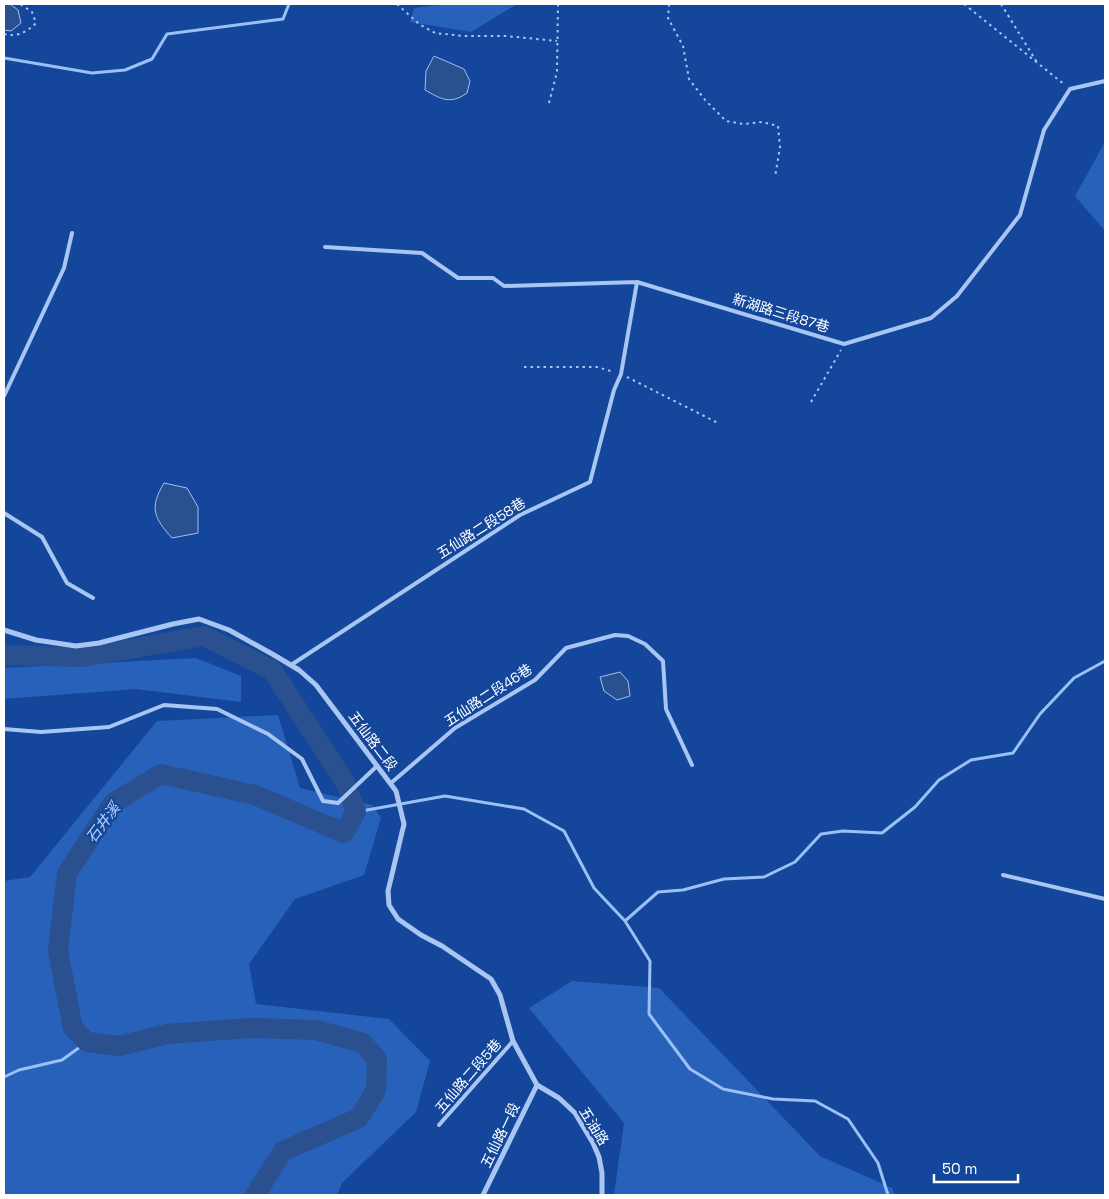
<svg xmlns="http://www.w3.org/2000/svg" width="1109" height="1199" viewBox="0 0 1109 1199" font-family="'Space Grotesk','Noto Sans TC',sans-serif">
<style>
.green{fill:#2761b9}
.water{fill:#2a508f;stroke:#9bc0f6}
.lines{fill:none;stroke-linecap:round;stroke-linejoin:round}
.stream{stroke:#9bc0f6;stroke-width:3}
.river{stroke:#2a508f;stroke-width:20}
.path{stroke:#a9c6f3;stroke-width:2;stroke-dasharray:2.5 4;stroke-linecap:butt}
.service{stroke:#a9c6f3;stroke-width:4}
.minor{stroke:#a9c6f3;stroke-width:5}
.labels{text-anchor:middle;stroke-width:4.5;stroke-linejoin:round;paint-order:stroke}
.street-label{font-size:14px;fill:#fff;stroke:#14479b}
.water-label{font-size:15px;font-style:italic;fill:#b5d1fa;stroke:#14479b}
</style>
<rect width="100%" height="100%" fill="#14479b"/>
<path class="green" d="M445 4H517L471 32 410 22 414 8Z
M1105 142V231L1075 196Z
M196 658 241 676V702L136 689 4 699V668Z
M278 715 300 788 372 805 381 818 364 875 295 899 249 964 256 1004 389 1019 430 1061 416 1112 342 1183 337 1195H4V881L30 877 157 721Z
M572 981 659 988 820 1156 892 1188 895 1195H614L624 1123 529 1008Z"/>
<path class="water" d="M4 4H10L18 10 21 23 11 31 4 30Z
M434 56 464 69 470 81 467 93C450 105 441 99 425 90L426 71Z
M164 483 187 488 198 507V533L172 538C154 518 149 508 164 483Z
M620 672 628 681 630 696 617 700 604 691 600 677Z"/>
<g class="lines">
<path class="stream" d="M4 58 92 73 125 70 152 59 167 34 283 19 289 4
M356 812 445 796 524 809 564 831 594 888 625 921 650 961 649 1014 690 1069 723 1089 773 1099 815 1101 848 1119 878 1163 888 1195
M625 921 658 892 683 890 724 879 764 877 795 862 821 834 843 831 882 833 915 807 939 780 971 760 1013 753 1040 714 1074 678 1105 661
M4 1077 19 1070 62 1060 87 1042"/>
<path class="river" d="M4 655 83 657 204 636 272 670 345 782 356 812 344 833 255 795 161 774 113 803 67 873 58 951 73 1028 87 1042 119 1046 167 1034 251 1028 316 1030 363 1043 377 1059 376 1090 359 1118 283 1151 255 1195"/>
<path class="path" d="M397 4 419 24 435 33 463 36H506L557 41
M669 4 668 18 683 46 689 79 705 100 726 121 743 124 762 122 778 126 780 147 775 177
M964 4 1065 85
M1001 4 1038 64
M4 34C17 37 26 33 36 23L32 12 20 4
M549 103 557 72 558 4
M524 367H597L614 372
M627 377 718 423
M811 402 841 350"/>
<path class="service" d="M325 247 422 253 458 278H493L504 286 637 282 844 344 931 318 957 296 1020 215 1044 130 1070 89 1105 81
M4 396 64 268 72 233
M4 513 42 537 67 583 93 598
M291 665 520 515 590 482 614 390 621 374 637 282
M4 729 41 732 109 727 164 705 217 709 268 734 302 759 323 801 338 803 377 766
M391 783 455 728 535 680 566 648 615 635 628 636 645 644 663 661 666 709 692 765
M1003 875 1105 899
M439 1125 513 1041"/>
<path class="minor" d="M4 630 36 640 76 646 99 643 173 624 199 619 229 630 274 655 299 670 316 685 396 791 404 824 388 891 389 905 398 919 421 935 442 946 491 979 500 995 513 1041 537 1085 559 1098 575 1113 593 1143 599 1157 602 1173V1195
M483 1195 537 1085"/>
</g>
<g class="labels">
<g class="street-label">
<text transform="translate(781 313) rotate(17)" y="5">新湖路三段87巷</text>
<text transform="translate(481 528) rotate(-32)" y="5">五仙路二段58巷</text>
<text transform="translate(488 695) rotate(-33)" y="5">五仙路二段46巷</text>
<text transform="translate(373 741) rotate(53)" y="5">五仙路二段</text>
<text transform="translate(468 1076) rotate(-49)" y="5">五仙路二段5巷</text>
<text transform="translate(594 1126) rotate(58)" y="5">五油路</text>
<text transform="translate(500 1135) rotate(-64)" y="5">五仙路一段</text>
</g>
<g class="water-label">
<text transform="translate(103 823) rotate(-53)" y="5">石井溪</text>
</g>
</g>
<rect width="1109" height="1199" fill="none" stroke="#ffffff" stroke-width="10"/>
<path d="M934 1174v8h84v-8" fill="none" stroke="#ffffff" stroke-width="2.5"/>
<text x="942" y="1174" font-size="15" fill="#ffffff" stroke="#14479b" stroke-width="4" paint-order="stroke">50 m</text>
</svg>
